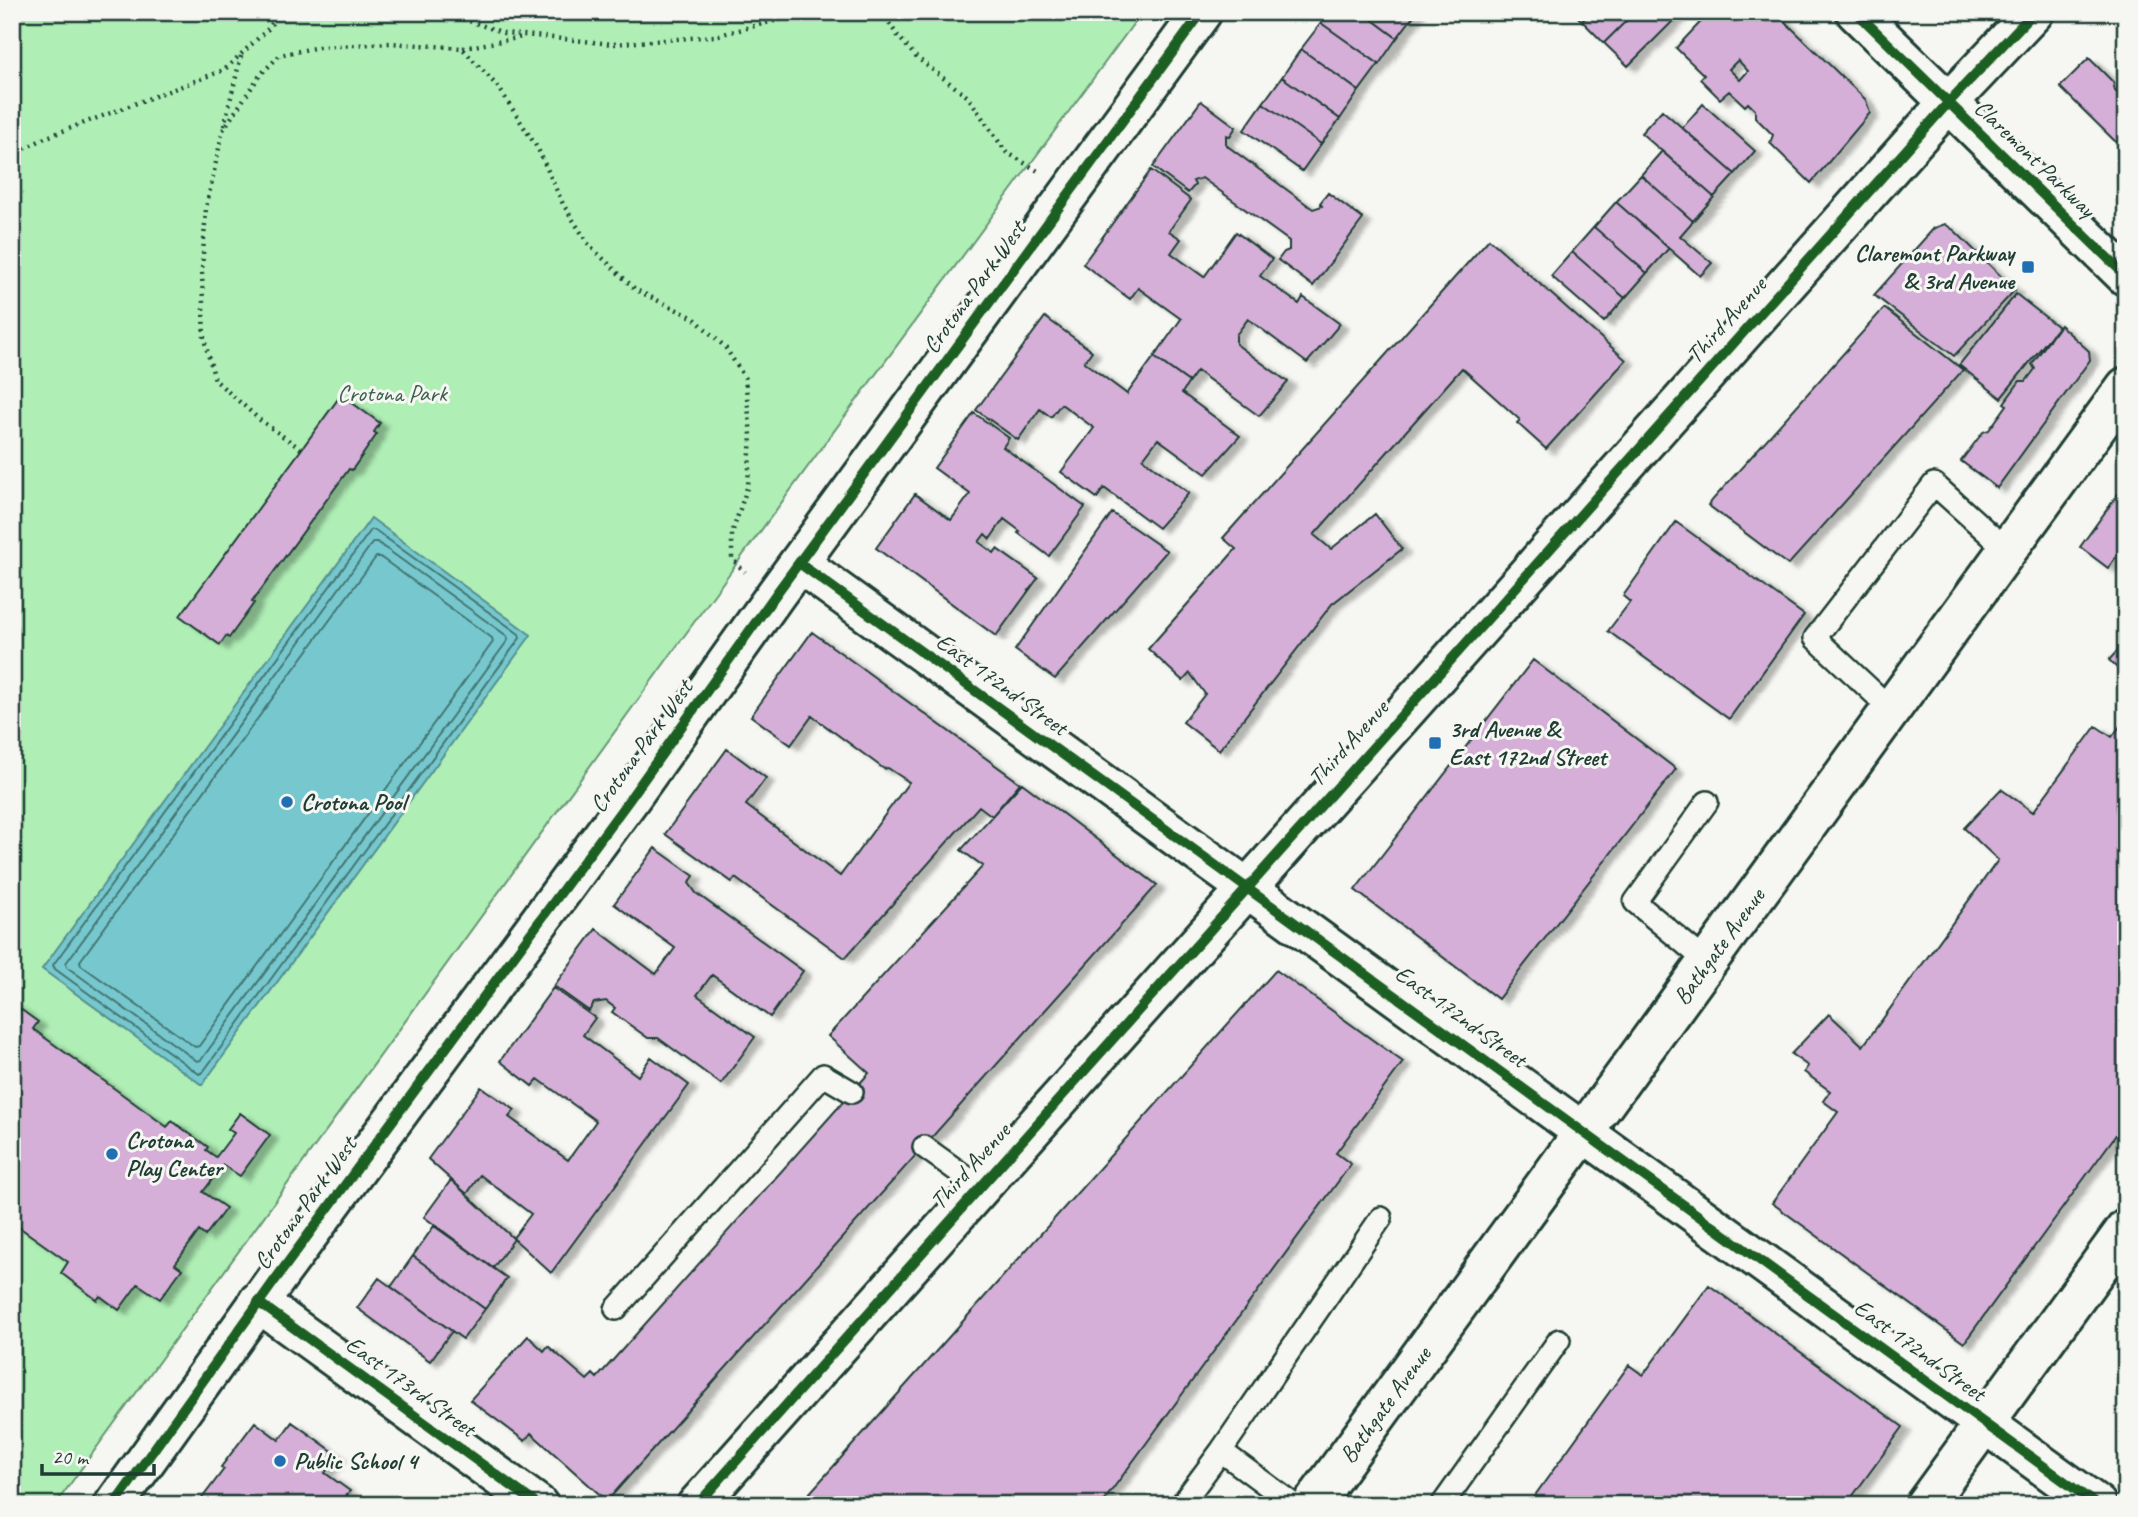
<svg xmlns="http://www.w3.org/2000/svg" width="2138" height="1517" viewBox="0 0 2138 1517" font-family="Caveat,sans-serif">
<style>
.green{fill:#afeeb5;stroke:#679674;stroke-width:2}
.water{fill:#77c8ce;stroke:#549090;stroke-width:2}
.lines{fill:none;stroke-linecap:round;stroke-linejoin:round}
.shore{stroke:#427572;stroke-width:2}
.building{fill:#d5afd8;stroke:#1f3d34;stroke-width:2;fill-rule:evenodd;filter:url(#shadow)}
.lane-casing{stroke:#1f3d34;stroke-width:26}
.street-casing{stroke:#1f3d34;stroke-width:44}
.secondary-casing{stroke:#1f3d34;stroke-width:44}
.path{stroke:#1f3d34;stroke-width:4.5;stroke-dasharray:2 5;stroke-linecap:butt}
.lane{stroke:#f6f6f2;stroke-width:21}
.street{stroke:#f6f6f2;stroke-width:38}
.secondary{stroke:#f6f6f2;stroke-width:38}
.cycleway-casing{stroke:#f6f6f2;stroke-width:15}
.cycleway{stroke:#1b5e20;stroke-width:10}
.poi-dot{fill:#1f6fb2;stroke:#f6f6f2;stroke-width:2.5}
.labels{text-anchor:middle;stroke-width:6;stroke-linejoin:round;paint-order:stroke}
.street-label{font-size:24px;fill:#1f3d34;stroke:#f6f6f2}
.poi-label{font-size:24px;font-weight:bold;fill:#1f3d34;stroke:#f6f6f2;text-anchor:start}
.park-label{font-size:24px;fill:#3c604e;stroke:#f6f6f2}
</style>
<defs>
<filter id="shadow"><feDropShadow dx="8" dy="4.5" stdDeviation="2" flood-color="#0004"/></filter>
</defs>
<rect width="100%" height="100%" fill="#f6f6f2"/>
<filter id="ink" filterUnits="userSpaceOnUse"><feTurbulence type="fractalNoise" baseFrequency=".0143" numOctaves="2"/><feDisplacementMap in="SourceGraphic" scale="14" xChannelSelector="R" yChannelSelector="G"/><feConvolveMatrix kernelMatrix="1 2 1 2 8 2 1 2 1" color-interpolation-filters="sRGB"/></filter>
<g filter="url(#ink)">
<path class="green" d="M12 12H1142L729 574 55 1505H12Z"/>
<path class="water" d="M371 518 531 635 202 1085 42 969Z"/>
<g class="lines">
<path class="shore" d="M371 530H375L519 634 520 638 203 1072 199 1074 55 969 53 965Z
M373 542H377L507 636 508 640 201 1060 197 1061 67 967 66 963Z
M376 557H380L492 638 493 642 199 1046 195 1047 81 965 80 961Z"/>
</g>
<path class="building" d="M1328 12H1362L1397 38 1379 64 1321 23Z
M1362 12H1416V13L1397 38Z
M1573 12H1591L1582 21Z
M1591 12H1635L1604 43 1582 21Z
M1635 12H1674L1678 16 1628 66 1604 43Z
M1710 12H1775L1866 100 1870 113 1811 183 1770 143 1773 135 1755 117V110L1748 103 1745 106 1729 91 1720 99 1700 79 1704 75 1676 48ZM1738 60 1748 71 1740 80 1729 69Z
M1321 23 1379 64 1359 91 1301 49Z
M1301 49 1359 91 1340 119 1282 77Z
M2089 58 2113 82 2115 91 2126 101V152L2060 87Z
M1282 77 1340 119 1321 144 1263 103Z
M1201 101 1236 127 1230 136 1226 135V145L1313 209 1322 206 1320 203 1328 193 1363 219 1313 286 1278 260 1284 252 1289 250V241L1202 178 1193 181 1195 185 1188 193 1153 167Z
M1263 103 1321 144 1302 171 1244 130Z
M1703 104 1755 151 1735 174 1682 128Z
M1662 110 1735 174 1714 197 1641 133Z
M1662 151 1714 197 1693 221 1641 175Z
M1151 170 1191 200 1169 231 1181 239 1171 253 1204 277 1236 232 1272 259 1260 276 1299 304 1303 297 1340 324 1307 363 1248 319 1236 335V344L1288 382 1259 416 1197 371 1189 382 1154 357 1181 319 1138 288 1130 299 1083 264Z
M1641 175 1693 221 1680 236 1712 263 1700 276 1616 202Z
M1616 202 1669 248 1647 273 1594 227Z
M1945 224 1955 231 2015 290 1954 356 1874 295 1934 228Z
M1594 227 1647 273 1625 298 1572 252Z
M1489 239 1626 360 1546 449 1517 423 1520 420 1462 368 1314 535 1331 549 1375 514 1402 549 1332 604 1219 750 1183 722 1205 694 1190 673 1183 681 1148 649 1236 549 1223 538Z
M1572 252 1625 298 1604 322 1551 276Z
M2016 294 2058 327 2001 398 1959 365Z
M1884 308 1963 370 1788 565 1708 505Z
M1045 317 1092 351 1084 362 1127 394 1154 357 1189 382 1182 393 1240 436 1206 474 1158 439 1143 459 1189 493 1158 528 1104 488 1097 498 1061 472 1094 428 1061 404 1051 417 1040 409 1018 440 976 410Z
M2060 325 2089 351 2090 360 1997 488 1961 461 1983 432 1989 430 2007 405 2004 403 2020 381H2026L2035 369 2032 364Z
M341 395 380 423 374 432 377 434 352 470 349 469 252 602 254 603 229 638 226 636 220 645 180 616Z
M974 413 1009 438 1003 447 1085 507 1049 556 1018 533 1020 531 1004 519 990 539 985 534 979 542 994 553 997 549 1038 578 996 636 876 548 915 494 951 520 970 494 934 468Z
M2126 483V547H2123L2108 568 2080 547Z
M1112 513 1167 551 1055 679 1015 650Z
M1676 522 1804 615 1729 719 1608 631 1630 602 1623 596Z
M812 632 1020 783 992 816 979 806 845 958 735 878 732 882 665 834 727 749 766 778 746 805 840 876 909 782 888 768 884 769 812 716 791 745 751 716Z
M2126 641V677L2109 660Z
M1533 660 1676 769 1498 999 1355 890Z
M2126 718V1121L1964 1343 1772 1203 1838 1112 1823 1101 1830 1091 1804 1072 1808 1066 1791 1054 1829 1014 1863 1046 1998 860 1964 828 2001 789 2033 812 2096 726 2112 737Z
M1022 783 1157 885 607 1501 531 1433 525 1441 470 1400 528 1336 544 1351 548 1346 587 1380 593 1374 597 1378 869 1073 828 1036 983 866 961 850Z
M655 848 694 876 689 883 696 893 803 971 770 1017 712 975 697 995 755 1037 721 1084 658 1038H648L612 1012 615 1008 606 1001 594 1003 589 1011 554 986 596 929 656 974 675 948 614 904Z
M1276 970 1403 1062 1336 1153 1351 1164 1101 1505H799Z
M553 988 595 1018 583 1035 638 1076 651 1057 689 1085 551 1273 513 1238 531 1214 480 1175 467 1194 428 1159 481 1087 515 1110 509 1117 568 1160 596 1121 538 1079 532 1086 500 1061Z
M12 1003 38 1022 33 1029 167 1127 172 1121 208 1147 206 1150 216 1157 234 1133 228 1129 240 1113 270 1135 240 1176 223 1165 203 1192 226 1208 205 1236 199 1231 175 1264 182 1269 160 1299 138 1284 119 1310 100 1296 97 1300 61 1273 68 1262 12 1222Z
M451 1180 514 1239 493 1268 424 1217Z
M434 1226 507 1278 485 1309 413 1256Z
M413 1256 485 1309 463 1339 391 1287Z
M379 1278 452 1331 430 1361 357 1308Z
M1709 1285 1903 1427 1846 1505H1528L1629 1365 1643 1375Z
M255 1422 279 1440 292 1422 338 1455 325 1473 350 1491 340 1505H197L224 1469 221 1467Z"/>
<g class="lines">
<defs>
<path id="lane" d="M1892 710 1815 638 1934 484 2008 551
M1707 802 1635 902 1707 962
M924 1147 980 1187
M616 1309 823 1075 852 1092
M1221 1451 1381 1218
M1181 1505 1221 1451 1294 1505
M1442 1505 1559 1340"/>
<g id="street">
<path d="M799 563 2097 1505"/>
<path d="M258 1302 538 1505"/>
<path d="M114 1505 275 1280 629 800 776 594 1202 12"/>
<path id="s1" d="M1312 1505 2126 387"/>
<path d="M1925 1505 2126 1229"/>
</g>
<path id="secondary" d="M1856 12 2126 276
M697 1505 1948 103 2034 12"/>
</defs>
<use href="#lane" class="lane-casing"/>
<use href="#street" class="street-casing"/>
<use href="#secondary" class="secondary-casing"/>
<path class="path" d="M443 12 504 33 613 44 715 36 810 12
M881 12 898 36 916 57 968 97 1006 152 1038 171
M463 48 523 37
M224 126 241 56
M12 155 47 137 224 70 268 29 280 12
M301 449 260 420 215 380 204 339 202 270 206 208 223 130 260 75 280 55 319 47 391 43 462 48 499 88 538 149 563 204 589 245 636 290 694 318 725 347 745 378 751 435 748 485 732 533V559L745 572"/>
<use href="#lane" class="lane"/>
<use href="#street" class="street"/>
<use href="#secondary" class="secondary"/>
<defs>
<path id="cycleway" d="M1856 12 2126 276
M799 563 2097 1505
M258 1302 538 1505
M114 1505 275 1280 629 800 776 594 1202 12
M697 1505 1948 103 2034 12"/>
</defs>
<use href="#cycleway" class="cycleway-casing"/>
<use href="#cycleway" class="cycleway"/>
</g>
</g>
<g class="poi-dot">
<rect x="2021" y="260" width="14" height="14" rx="3.5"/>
<rect x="1428" y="736" width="14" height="14" rx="3.5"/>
<circle cx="287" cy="802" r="7"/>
<circle cx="112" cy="1154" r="7"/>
<circle cx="280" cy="1461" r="7"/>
</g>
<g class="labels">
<g class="street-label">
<text transform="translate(2035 158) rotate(44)" y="8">Claremont Parkway</text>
<text transform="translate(974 287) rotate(-54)" y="8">Crotona Park West</text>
<text transform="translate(1726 320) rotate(-48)" y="8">Third Avenue</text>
<text transform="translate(1002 684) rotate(36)" y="8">East 172nd Street</text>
<text transform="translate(1348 743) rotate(-48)" y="8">Third Avenue</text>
<text transform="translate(641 746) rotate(-54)" y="8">Crotona Park West</text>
<text dy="8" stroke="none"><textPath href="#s1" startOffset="691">Bathgate Avenue</textPath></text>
<text transform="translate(1461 1016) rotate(36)" y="8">East 172nd Street</text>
<text transform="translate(970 1166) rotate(-48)" y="8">Third Avenue</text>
<text transform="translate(305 1203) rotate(-54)" y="8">Crotona Park West</text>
<text transform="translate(1920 1350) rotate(36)" y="8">East 172nd Street</text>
<text transform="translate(411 1386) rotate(36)" y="8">East 173rd Street</text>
<text dy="8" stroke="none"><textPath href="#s1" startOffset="124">Bathgate Avenue</textPath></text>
</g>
<g class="poi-label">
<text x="2014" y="261" text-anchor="end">Claremont Parkway<tspan x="2014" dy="28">&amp; 3rd Avenue</tspan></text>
<text x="1449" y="737">3rd Avenue &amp;<tspan x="1449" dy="28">East 172nd Street</tspan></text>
<text x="301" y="810">Crotona Pool</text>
<text x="126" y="1148">Crotona<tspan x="126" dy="28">Play Center</tspan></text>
<text x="294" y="1469">Public School 4</text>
</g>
<g class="park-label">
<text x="392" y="401">Crotona Park</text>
</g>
</g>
<rect width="2138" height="1517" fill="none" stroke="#f6f6f2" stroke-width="42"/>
<rect x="21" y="21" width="2096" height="1475" fill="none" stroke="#1f3d34" stroke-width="2.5" filter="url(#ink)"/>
<path d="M42 1464v10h112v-10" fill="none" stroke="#1f3d34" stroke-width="3.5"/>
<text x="52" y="1464" font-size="21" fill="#1f3d34" stroke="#f6f6f2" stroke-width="5" paint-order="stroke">20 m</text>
</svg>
